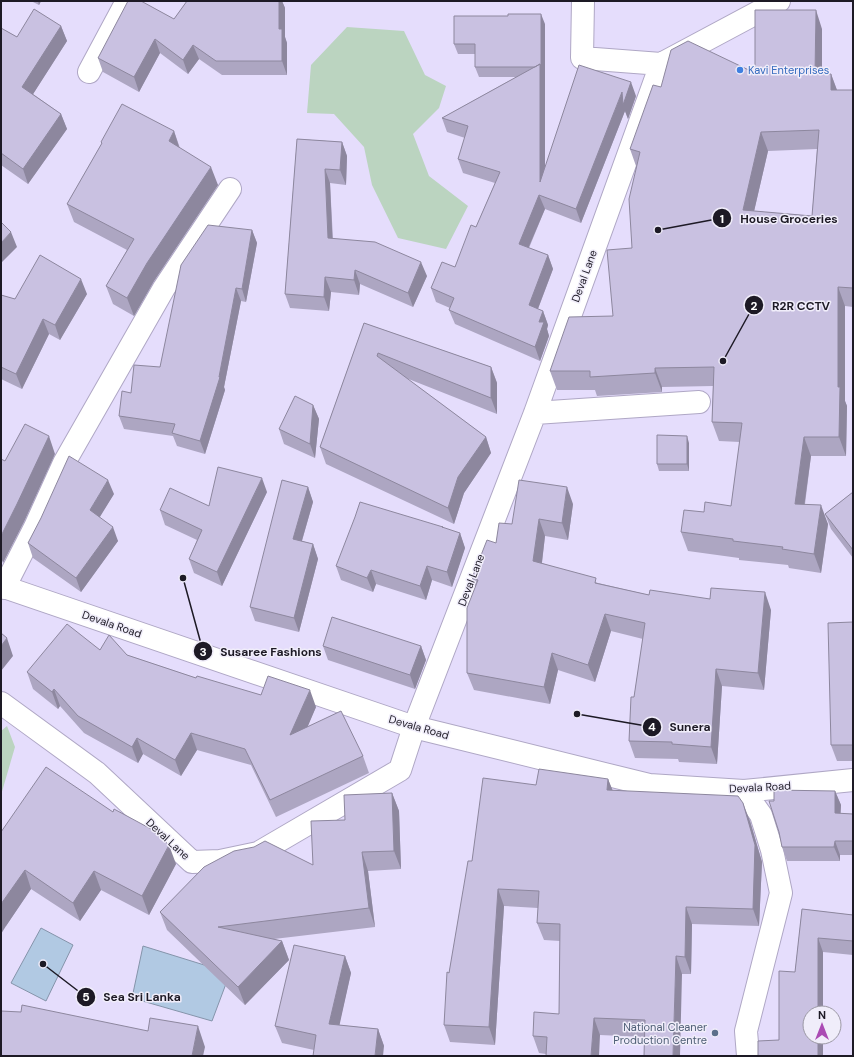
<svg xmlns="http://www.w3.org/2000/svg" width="854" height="1057" viewBox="0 0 854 1057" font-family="'DM Sans',sans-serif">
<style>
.green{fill:#bbd4c0}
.water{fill:#b1c9e3;stroke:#8594aa}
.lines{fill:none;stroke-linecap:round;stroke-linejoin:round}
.street-casing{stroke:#afa7c5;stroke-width:24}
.street{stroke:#fff;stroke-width:22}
.wall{fill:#ada6c2;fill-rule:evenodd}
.shaded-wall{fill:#8d879e}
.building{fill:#c9c1e1;stroke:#8d879e;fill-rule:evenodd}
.shop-dot{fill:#3f7fe0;stroke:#f0edfa;stroke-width:1.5}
.service-dot{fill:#5c6f8a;stroke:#f0edfa;stroke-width:1.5}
.labels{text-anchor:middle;stroke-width:3;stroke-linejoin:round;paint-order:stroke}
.shop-label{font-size:11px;fill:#366cbe;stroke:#f0edfa;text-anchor:start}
.street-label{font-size:11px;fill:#1d1a25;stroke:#f0edfa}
.service-label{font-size:11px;fill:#4e5e75;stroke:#f0edfa;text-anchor:end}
.leader{fill:none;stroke:#1d1a25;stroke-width:1.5}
.callout-dot{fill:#1d1a25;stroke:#f0edfa;stroke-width:1.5}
.mark-label{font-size:12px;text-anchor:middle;font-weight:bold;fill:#fff}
.callout-label{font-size:12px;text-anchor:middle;font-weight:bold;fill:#1d1a25;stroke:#f0edfa;stroke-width:3;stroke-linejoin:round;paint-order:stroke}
</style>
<rect width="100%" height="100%" fill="#e5ddfc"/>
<path class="green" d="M347 27 404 31 425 75 446 86 439 108 413 134 429 176 468 206 446 249 398 238 372 185 364 147 334 114 307 113 311 65Z
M7 726 15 747 1 795V731Z"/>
<path class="water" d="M41 928 73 945 46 1001 11 983Z
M143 946 230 973 212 1021 132 998Z"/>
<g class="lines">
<defs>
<path id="street" d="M583 1 582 58 661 64
M89 72 127 1
M535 413 699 402
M1 586 414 727 649 785 744 791 853 780
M4 588 35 527 64 463 164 288 230 189
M1 703 97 773 192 862 220 861 258 853 400 770 414 727 535 413 661 64 779 1
M744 791 761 815 772 850 781 893 746 1031 748 1056"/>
</defs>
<use href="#street" class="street-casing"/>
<use href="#street" class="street"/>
</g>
<path class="wall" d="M31 1H41L39 5Z
M187 1H282L285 8V37L287 43V75H222L199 59 188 74 160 53 139 92 103 72 98 58 174 19Z
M545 24V166L636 96 628 119 625 111 581 223 545 209 529 248 548 255 553 269 538 309 543 311 548 325 547 329 549 336 540 361 455 324 449 310 450 308 436 302 431 288 455 267 476 227 495 183 463 173 458 159 465 138 447 132 442 118 516 77H479L475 67V54H458L454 44Z
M61 26 67 41 33 94 61 114 67 129 28 184 1 165V28L17 37Z
M822 29V74H831L837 90H853V307L845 306V401L847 406 846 456H811L805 504 828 524 821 573 789 568 788 565 739 560V558L688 551 681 532 704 512 731 506 740 442 719 441 712 422 713 386 662 387V392L597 396 595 390H557L550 371 613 316 632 248 636 166 630 149 661 87 755 73ZM817 149 812 216 754 211 768 151Z
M174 131 180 148 218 185 154 281 134 316 113 304 106 286 127 250 74 222 67 204 102 143 101 142Z
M297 139 342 142 347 156 346 185 330 183 333 239 427 276 413 307 360 284 359 295 331 292 329 311 290 308 285 294Z
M252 230 257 243 246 302 241 301 224 387 225 390 205 454 177 446 173 436 124 429 119 416 131 393 160 367Z
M87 294 60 340 49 334 22 389 1 379V295L15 299Z
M364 323 491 367 497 383V414L406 378 486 437 491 453 464 493 454 524 326 464 320 447Z
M313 405 319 419 315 458 284 444 279 429Z
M689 443V471H659L657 464Z
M308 487 313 502 302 541 313 544 318 559 299 632 255 621 250 607Z
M267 492 222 586 194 573 189 559 197 540 165 525 160 510 209 506Z
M853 492V558L831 529 825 514Z
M114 494 99 517 118 541 81 592 33 558 28 543Z
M573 504 568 540 545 536 542 563 598 583 649 595 771 610 764 690 722 686 717 764 679 762 678 759 635 758 629 741 634 697 643 639 611 631 595 682 558 670 550 704 474 690 467 673 475 587 472 578 496 543 512 524Z
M443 528 460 533 465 548 452 587 432 580 426 600 376 584 373 592 341 580 336 566Z
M853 622V761H837L831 745Z
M323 646H421L426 660 415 689 328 660Z
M100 650 127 655 196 678 261 695 316 707 307 727 363 756 369 773 276 817 251 765 197 750 181 776 143 754 138 763 84 733 60 706 58 709 33 689 27 672Z
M608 779 612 790 750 821 762 862 759 926 692 924 691 974H682L645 1037 600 1035 546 1054 539 1053 533 1036 559 1014 560 941 544 940 537 923 538 908 504 906 495 1045 450 1042 444 1025 449 973 472 861 536 785Z
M835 791 841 805 840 814H853V855H840V861H787L782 847 774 801Z
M392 793 399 811 401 869 368 871 375 927 274 939 282 941 289 960 245 1005 167 930 160 912 313 865 345 820Z
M113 812 176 864 149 915 101 890 80 921 31 889 6 926 1 832Z
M802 909 853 915V955L823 952 810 1037H823V1056L779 1040 795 972Z
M345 956 351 973 339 1025 378 1029 384 1046 314 1050 282 1043 275 1026Z"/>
<path class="shaded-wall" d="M38 1H41L39 5Z
M279 1H282L285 8V37L287 43V75L282 61 279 29Z
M816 10 822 29V93L815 74Z
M541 14 545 24V196L540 182V64Z
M61 26 67 41 28 102 22 87Z
M155 39 160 53 139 92 134 77Z
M193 45 199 59 188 74 183 60Z
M831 74 838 93 831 90Z
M631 82 636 96 628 119 625 111 581 223 576 209 622 92Z
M61 114 67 129 28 184 23 169Z
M174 131 180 150 169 141Z
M761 132 768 151 750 229 743 210Z
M342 142 347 156 346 185 340 170Z
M211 167 218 185 154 281 134 316 127 298 147 263Z
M325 169 330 183 333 252 328 238Z
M539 195 545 209 524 258 519 244Z
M252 230 257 243 246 302 242 289Z
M11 232 17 247 1 263V243Z
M548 255 553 269 534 319 529 305Z
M421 262 427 276 413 307 408 293Z
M355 270 360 284 359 295 354 280Z
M325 277 331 292 329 311 324 297Z
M81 279 87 294 60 340 55 325Z
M838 287 845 306V401L847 406 846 456 839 437 838 387Z
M236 288 241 301 224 387 225 390 205 454 200 441 219 377Z
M543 311 548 325 547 329 549 336 540 361 535 347 539 322Z
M43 319 49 334 22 389 16 374Z
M491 367 497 383V414L491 398Z
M655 368 662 387V392L655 373Z
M313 405 319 419 315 458 310 444Z
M49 436 55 454 24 522 3 563 1 557V536Z
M687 436 689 443V471L687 464Z
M486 437 491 453 464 493 454 524 448 508 458 477Z
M804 437 811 456 802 522 795 504Z
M262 478 267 492 222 586 217 572Z
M108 480 114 494 95 525 90 510Z
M308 487 313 502 298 554 293 539Z
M567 487 573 504 568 540 562 523Z
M821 505 828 524 821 573 814 554Z
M539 519 545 536 540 578 533 561Z
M113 527 118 541 81 592 76 578Z
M460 533 465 548 452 587 447 572Z
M313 544 318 559 299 632 294 618Z
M427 566 432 580 426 600 420 586Z
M371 570 376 584 373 592 367 578Z
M765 592 771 610 764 690 758 673Z
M605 614 611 631 595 682 588 665Z
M7 638 13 656 1 671V646Z
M421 646 426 660 415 689 410 675Z
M552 653 558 670 550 704 544 687Z
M716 669 722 686 717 764 711 747Z
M54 689 60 706 58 709 52 692Z
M310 690 316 707 297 752 290 735Z
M191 733 197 750 181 776 175 760Z
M137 738 143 754 138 763 132 747Z
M608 779 615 796 607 790Z
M835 791 841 805 840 828 835 813Z
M392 793 399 811 401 869 394 851Z
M743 803 750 821 762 862 759 926 753 909Z
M835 841 840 855V861L834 847Z
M169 845 176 864 149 915 142 896Z
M362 852 368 871 375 927 369 908Z
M25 870 31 889 6 926 1 934V904Z
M94 871 101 890 80 921 73 903Z
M498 889 504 906 495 1045 489 1027Z
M686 907 692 924 691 974 685 957Z
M818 938 823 952V1013H818Z
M282 941 289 960 245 1005 238 987Z
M345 956 351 973 336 1041 329 1024Z
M676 956 682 974 680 1056H673Z
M594 1018 600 1035 599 1056H591Z
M198 1026 205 1047 203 1056H192Z
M378 1029 384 1046 383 1056H375Z
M818 1037H823V1056H818Z"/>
<path class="building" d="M128 1H141L174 19 187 1H279V29H282V61H216L193 45 183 60 155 39 134 77 98 58Z
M34 9 61 26 22 87 61 114 23 169 1 153V28L17 37Z
M755 10H816L815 74H831V90H853V288L838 287V387H840L839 437H804L795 504 821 505 814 554 782 549 783 547 733 541V539L681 532 684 510 704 512 705 502 731 506 742 423 712 422 714 367 655 368V373L590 377V371H550L569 317 613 316 607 250 632 248 629 199 640 152 630 149 653 85 661 87 671 50 688 41 755 73ZM819 130 812 216 743 210 761 132Z
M508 14H541V67L540 64 535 67H475V44H454V16H508Z
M540 64V182L579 65 631 82 623 105 622 92 576 209 539 195 519 244 548 255 529 305 543 311 539 322H544L535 347 449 310 454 298 431 288 442 262 455 267 471 225 476 227 500 172 458 159 468 126 442 118Z
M122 104 174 131 169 141 211 167 147 263 127 298 106 286 134 239 67 204 102 143 101 142Z
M297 139 342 142 340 170 325 169 328 238 375 242 421 262 408 293 355 270 354 280 325 277 324 297 285 294Z
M1 222 11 232 1 243Z
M208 225 252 230 242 289 236 288 219 377H220L200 441 172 433 175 424 119 416 122 391 131 393 134 365 160 367 181 265Z
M40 255 81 279 55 325 43 319 16 374 1 367V295L15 299Z
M364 323 491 367V398L378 353 377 356 486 437 458 477 448 508 320 447Z
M295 396 313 405 310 444 279 429Z
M25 424 49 436 17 504 1 536V459L5 461Z
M657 435 687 436V464H657Z
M69 456 108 480 90 510 113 527 76 578 28 543 41 518Z
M218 467 262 478 217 572 189 559 202 530 160 510 170 488 209 506Z
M282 480 308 487 293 539 313 544 294 618 250 607Z
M519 480 567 487 562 523 539 519 533 561 596 578 595 583 649 595 650 590 710 599 711 588 765 592 758 673 716 669 711 747 672 744V742L629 741 631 697H634L645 623 605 614 588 665 552 653 544 687 467 673V608L478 580 472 578 487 540 496 543 499 523 512 524Z
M853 492V550L825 514Z
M360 502 443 527H442L460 533 447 572 427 566 420 586 371 570 367 578 336 566 355 517Z
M332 617 421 646 410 675 323 646Z
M853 622V745H831L828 623Z
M67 624 100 650 109 635 127 655 196 678 197 676 261 695 268 676 310 690 290 735 341 711 363 756 270 800 245 749 191 733 175 760 137 738 132 747 78 716 54 689 52 692 27 672Z
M1 633 7 638 1 646Z
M46 767 113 812 114 809 151 829 169 845 142 896 94 871 73 903 25 870 1 904V832Z
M539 769 608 779 607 790 738 796 743 803 755 845 753 909 686 907 685 957 676 956 673 1056H644L645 1020 594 1018 591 1056H546L547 1037 533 1036 534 1012 559 1014 560 924 537 923 539 891 498 889 489 1027 444 1025 447 972 449 973 468 861H472L483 778 536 785Z
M774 790 835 791V813L853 814V841H835L834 847H782L779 832 769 801H774Z
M392 793 394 851 362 852 369 908 218 927 282 941 238 987 160 912 204 867 234 851 254 847 265 841 313 865 311 821 345 820 344 795Z
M802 909 853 915V941L818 938V1013H810V1037H818V1056H758V1041L779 1040V971L795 972Z
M294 945 345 956 329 1024 378 1029 375 1056H313L316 1035 275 1026Z
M22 1005 148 1031 150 1018 198 1026 192 1056H1V1011L21 1012Z"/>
<circle class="shop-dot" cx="740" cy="70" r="4"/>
<circle class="service-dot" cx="715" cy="1033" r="4"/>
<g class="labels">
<g class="shop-label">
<text x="748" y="74">Kavi Enterprises</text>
</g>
<g class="street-label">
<text transform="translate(584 276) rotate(-70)" y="4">Deval Lane</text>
<text transform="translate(471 580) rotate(-69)" y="4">Deval Lane</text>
<text transform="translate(112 624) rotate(19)" y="4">Devala Road</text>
<text transform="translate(419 727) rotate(16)" y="4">Devala Road</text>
<text transform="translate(760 787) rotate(-3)" y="4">Devala Road</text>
<text transform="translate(168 839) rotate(43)" y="4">Deval Lane</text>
</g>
<g class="service-label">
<text x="707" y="1031">National Cleaner<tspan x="707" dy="13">Production Centre</tspan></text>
</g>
</g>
<path class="leader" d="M658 230L722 218M723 361L754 305M183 578L203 651M577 714L652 727M43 964L86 997"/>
<g class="callout-dot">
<circle cx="658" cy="230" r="4"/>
<circle cx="723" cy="361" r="4"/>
<circle cx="183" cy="578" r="4"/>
<circle cx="577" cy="714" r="4"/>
<circle cx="43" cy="964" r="4"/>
<circle cx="722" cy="218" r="10"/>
<circle cx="754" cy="305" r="10"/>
<circle cx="203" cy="651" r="10"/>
<circle cx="652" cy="727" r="10"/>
<circle cx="86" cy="997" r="10"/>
</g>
<g class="mark-label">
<text x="722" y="223">1</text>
<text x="754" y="310">2</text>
<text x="203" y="656">3</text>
<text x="652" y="731">4</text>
<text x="86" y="1001">5</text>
</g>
<g class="callout-label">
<text x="789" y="223">House Groceries</text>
<text x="801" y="310">R2R CCTV</text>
<text x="271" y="656">Susaree Fashions</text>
<text x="690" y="731">Sunera</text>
<text x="142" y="1001">Sea Sri Lanka</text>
</g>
<rect width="854" height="1057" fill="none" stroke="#1d1a25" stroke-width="4"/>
<g transform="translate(822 1025)"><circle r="19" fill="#f0edfa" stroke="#9c99a5"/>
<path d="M0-3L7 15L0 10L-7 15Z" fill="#ab4bb4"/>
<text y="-6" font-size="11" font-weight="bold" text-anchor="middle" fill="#1d1a25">N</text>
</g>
</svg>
